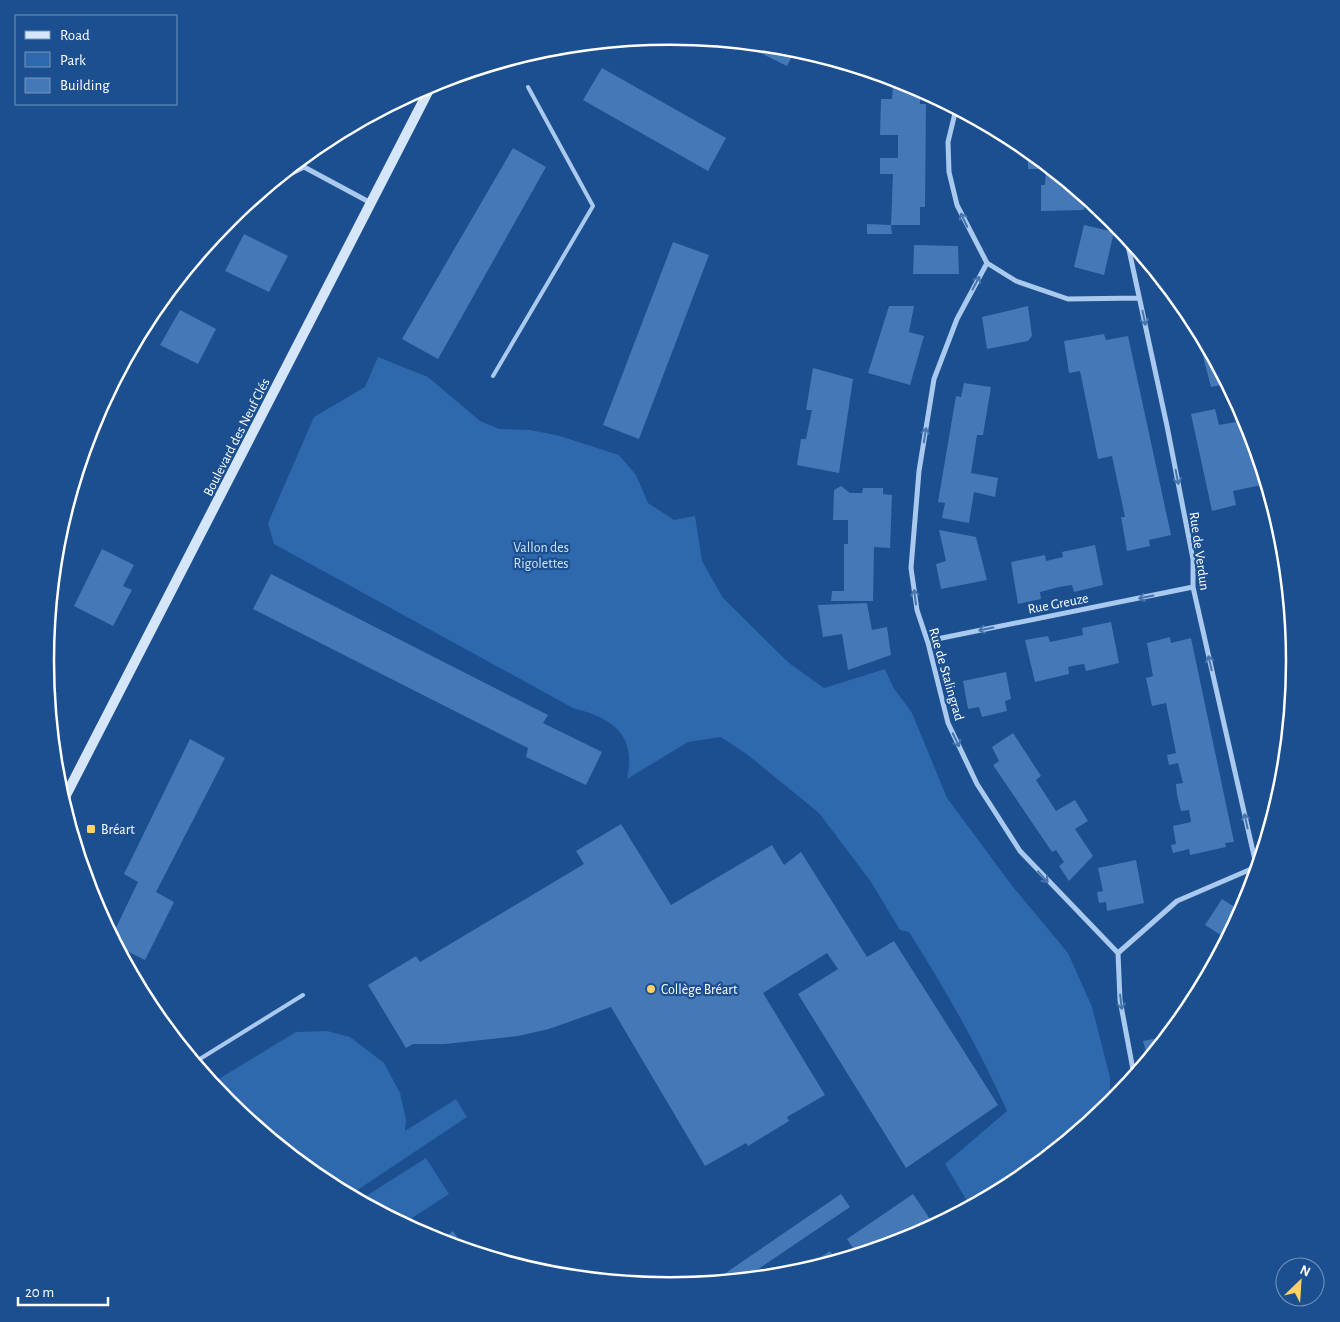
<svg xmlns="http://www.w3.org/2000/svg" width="1340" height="1322" viewBox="0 0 1340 1322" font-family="'Alegreya Sans',sans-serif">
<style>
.green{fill:#2e69ad}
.building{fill:#4478b7}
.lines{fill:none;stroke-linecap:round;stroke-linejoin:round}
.service{stroke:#a9c9ee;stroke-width:4}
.minor{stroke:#a9c9ee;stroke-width:5}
.secondary{stroke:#d6e6fa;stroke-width:10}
.oneway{stroke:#4674ac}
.poi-dot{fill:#ffd166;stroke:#1b4f8f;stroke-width:2}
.labels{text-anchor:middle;stroke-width:4.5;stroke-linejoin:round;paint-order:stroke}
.street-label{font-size:14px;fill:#fff;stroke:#1b4f8f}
.park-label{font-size:14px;fill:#cfe3fa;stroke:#1b4f8f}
.poi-label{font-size:14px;fill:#fff;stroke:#1b4f8f;text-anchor:start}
.rim{fill:none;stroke:#fff;stroke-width:2.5}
</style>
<rect width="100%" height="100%" fill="#1b4f8f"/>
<path class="green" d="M378 357 428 377 480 421 499 429 530 430 560 436 619 455 636 475 648 503 674 520 695 516 702 561 723 598 789 663 824 688 885 669 893 687 912 713 947 798 1013 887 1068 953 1092 1007 1110 1077V1104L1017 1181 970 1206 945 1164 1007 1111C979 1048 945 989 909 932L900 930 871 882 819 813 748 755 721 737 688 742 627 779C637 734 612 718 573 708L274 544 268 523 314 417 365 387Z
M327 1031 350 1037 384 1063 400 1093 406 1119 405 1131 456 1099 467 1117 350 1195 323 1180 228 1103 212 1083 296 1032Z
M426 1158 449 1194 403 1224 360 1200Z"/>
<path class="building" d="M752 44 792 48 796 49 787 66 750 48Z
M602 68 726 138 708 171 583 100Z
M893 84 911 85 920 90V104H926L925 207H920V225H891L893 174H880V158H898V135H880L881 99H892Z
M513 148 546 167 438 359 402 339Z
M1028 155H1033L1084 196V210L1041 211V185H1045L1046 169H1028Z
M867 224 891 225 892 234H867Z
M1084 225 1114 232 1104 275 1074 267Z
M244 234 288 256 269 292 225 271Z
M673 242 709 255 639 439 603 425Z
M914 245 958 246 959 274H913Z
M889 306H914L909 332 924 336 910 385 868 373Z
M1028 306 1032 336 1028 341 987 349 982 317Z
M180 310 216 329 198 364 160 345Z
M1104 334 1106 340 1128 336 1171 535 1149 540 1150 546 1127 551 1121 517H1125L1112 456 1098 459 1080 371 1069 373 1064 341Z
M1205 344 1227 384 1211 387 1200 345Z
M813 368 853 379 839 473 797 465 801 439H806L812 410H806Z
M964 383 991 387 983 435H977L971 473 998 478 995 497 974 492 969 523 942 518 945 503 938 502 956 396 961 397Z
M1215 409 1219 425 1246 420 1266 484 1233 491 1236 505 1212 511 1191 414Z
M841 486 850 493H862L863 488H883V494L892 495 890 548 874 547 873 601H831L832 591H844V544H848V520H833L834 490Z
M939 530 976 537 987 580 941 589 936 564 946 561Z
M1095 545 1103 585 1074 592 1072 585 1059 587 1040 592 1041 599 1018 604 1011 562 1045 555 1046 561 1063 557 1062 552Z
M102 549 134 565 123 586 132 590 113 626 74 606Z
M271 574 548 715 543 723 602 752 586 785 526 757 528 748 253 609Z
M867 603 872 630 887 627 891 655 848 670 842 634 823 637 818 605Z
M1111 622 1119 663 1086 671 1084 664 1077 665 1068 667 1069 674 1035 682 1025 640 1048 636 1050 642 1083 635 1082 628Z
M1170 637 1171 643 1191 638 1234 842 1225 843 1226 847 1190 855 1189 849 1173 853 1171 845 1176 844 1173 826 1191 822 1189 810 1181 811 1177 795 1176 784 1183 783 1178 763 1169 765 1167 755 1176 753 1166 703 1152 706 1146 678 1153 676 1147 643Z
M1006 672 1011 699 1005 701 1007 711 982 717 979 707 968 709 963 681Z
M47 678 57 694 49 699Z
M1013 733 1041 776 1036 780 1056 811 1075 800 1088 821 1075 829 1093 856 1069 881 1059 866 1064 862 1056 850 1052 852 993 765 999 761 992 747Z
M190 739 225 758 156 892 174 902 145 960 117 946 112 936 138 882 124 874Z
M621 824 671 905 772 845 784 865 801 852 867 957 894 941 998 1105 906 1168 798 994 838 969 827 953 763 993 825 1095 787 1117 789 1121 748 1146 746 1143 705 1166 611 1007 549 1029 518 1036 445 1044H413L406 1048 368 985 416 956 420 962 584 864 576 851Z
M1136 860 1144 903 1107 911 1106 902 1099 903 1097 892 1103 891 1098 868Z
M1222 899 1241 911 1227 939 1205 925Z
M1158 1038 1159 1045 1148 1059 1143 1041Z
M841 1194 850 1207 745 1278 714 1281Z
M913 1194 934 1225 909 1238 857 1254 847 1239Z
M453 1231 465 1249 440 1241Z
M830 1251 836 1260 800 1271H799Z"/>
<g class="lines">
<path class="service" d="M493 376 593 206 528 87
M195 1062 303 995"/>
<path class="minor" d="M956 109 948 142 949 172 957 205 987 263 1016 281 1068 299 1139 298
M299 161 304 167 371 203
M272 183 304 167
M1126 236 1167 426 1193 559V587L1257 869
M987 263 957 319 934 379 919 471 911 568 917 610 928 643 948 723 977 784 1020 851 1118 953 1120 1000 1134 1075
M928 643 937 639 1193 587
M1118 953 1177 901 1256 867"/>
<path class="secondary" d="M63 801 432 84"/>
</g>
<defs><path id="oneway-shaft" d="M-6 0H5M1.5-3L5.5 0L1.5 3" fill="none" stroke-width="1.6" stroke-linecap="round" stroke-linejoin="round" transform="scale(1.25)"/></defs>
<g class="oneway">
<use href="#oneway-shaft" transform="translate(964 220) rotate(-115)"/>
<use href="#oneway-shaft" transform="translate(976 283) rotate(-62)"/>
<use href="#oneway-shaft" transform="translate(1144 318) rotate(78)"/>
<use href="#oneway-shaft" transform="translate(925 435) rotate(-81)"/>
<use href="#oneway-shaft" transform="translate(1177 477) rotate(79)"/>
<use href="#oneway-shaft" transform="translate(915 597) rotate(-97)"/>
<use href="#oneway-shaft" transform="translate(1146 597) rotate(169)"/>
<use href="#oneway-shaft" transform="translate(986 629) rotate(169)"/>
<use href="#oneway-shaft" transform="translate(1210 663) rotate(-103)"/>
<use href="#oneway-shaft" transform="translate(956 740) rotate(64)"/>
<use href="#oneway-shaft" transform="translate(1246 821) rotate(-102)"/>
<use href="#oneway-shaft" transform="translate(1043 877) rotate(48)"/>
<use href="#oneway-shaft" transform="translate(1121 1002) rotate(83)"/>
</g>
<g class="poi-dot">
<rect x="86" y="824" width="10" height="10" rx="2.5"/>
<circle cx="651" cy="989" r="5"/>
</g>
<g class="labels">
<g class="street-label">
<text transform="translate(236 437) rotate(-63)" y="5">Boulevard des Neuf Clés</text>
<text transform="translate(1200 551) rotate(82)" y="5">Rue de Verdun</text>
<text transform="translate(1058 603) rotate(-11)" y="5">Rue Greuze</text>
<text transform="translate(947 674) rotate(74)" y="5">Rue de Stalingrad</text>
</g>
<g class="park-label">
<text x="541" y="552">Vallon des<tspan x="541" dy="16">Rigolettes</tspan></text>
</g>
<g class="poi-label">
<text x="101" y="834">Bréart</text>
<text x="661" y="994">Collège Bréart</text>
</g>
</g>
<path d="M0 0H1340V1322H0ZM54 661a616 616 0 1 1 1232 0a616 616 0 1 1-1232 0Z" fill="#1b4f8f" fill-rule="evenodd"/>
<path class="rim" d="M54 661a616 616 0 1 1 1232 0a616 616 0 1 1-1232 0Z"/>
<rect x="15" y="15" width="162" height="90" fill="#1b4f8f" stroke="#7695bc"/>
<rect x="25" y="31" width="25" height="8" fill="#d6e6fa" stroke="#7695bc"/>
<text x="60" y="40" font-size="15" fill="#ffffff">Road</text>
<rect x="25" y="52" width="25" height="15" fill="#2e69ad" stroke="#7695bc"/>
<text x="60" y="65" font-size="15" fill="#ffffff">Park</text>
<rect x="25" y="78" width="25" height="15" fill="#4478b7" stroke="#7695bc"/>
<text x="60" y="90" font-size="15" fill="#ffffff">Building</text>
<g transform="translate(1300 1282) rotate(25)"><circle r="24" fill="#1b4f8f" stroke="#7695bc"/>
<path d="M0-4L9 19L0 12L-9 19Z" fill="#ffd166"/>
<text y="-8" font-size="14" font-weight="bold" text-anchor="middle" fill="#ffffff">N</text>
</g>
<path d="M18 1297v8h90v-8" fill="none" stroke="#ffffff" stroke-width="2.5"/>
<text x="25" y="1297" font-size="15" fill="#ffffff" stroke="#1b4f8f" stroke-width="4" paint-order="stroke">20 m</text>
</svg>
